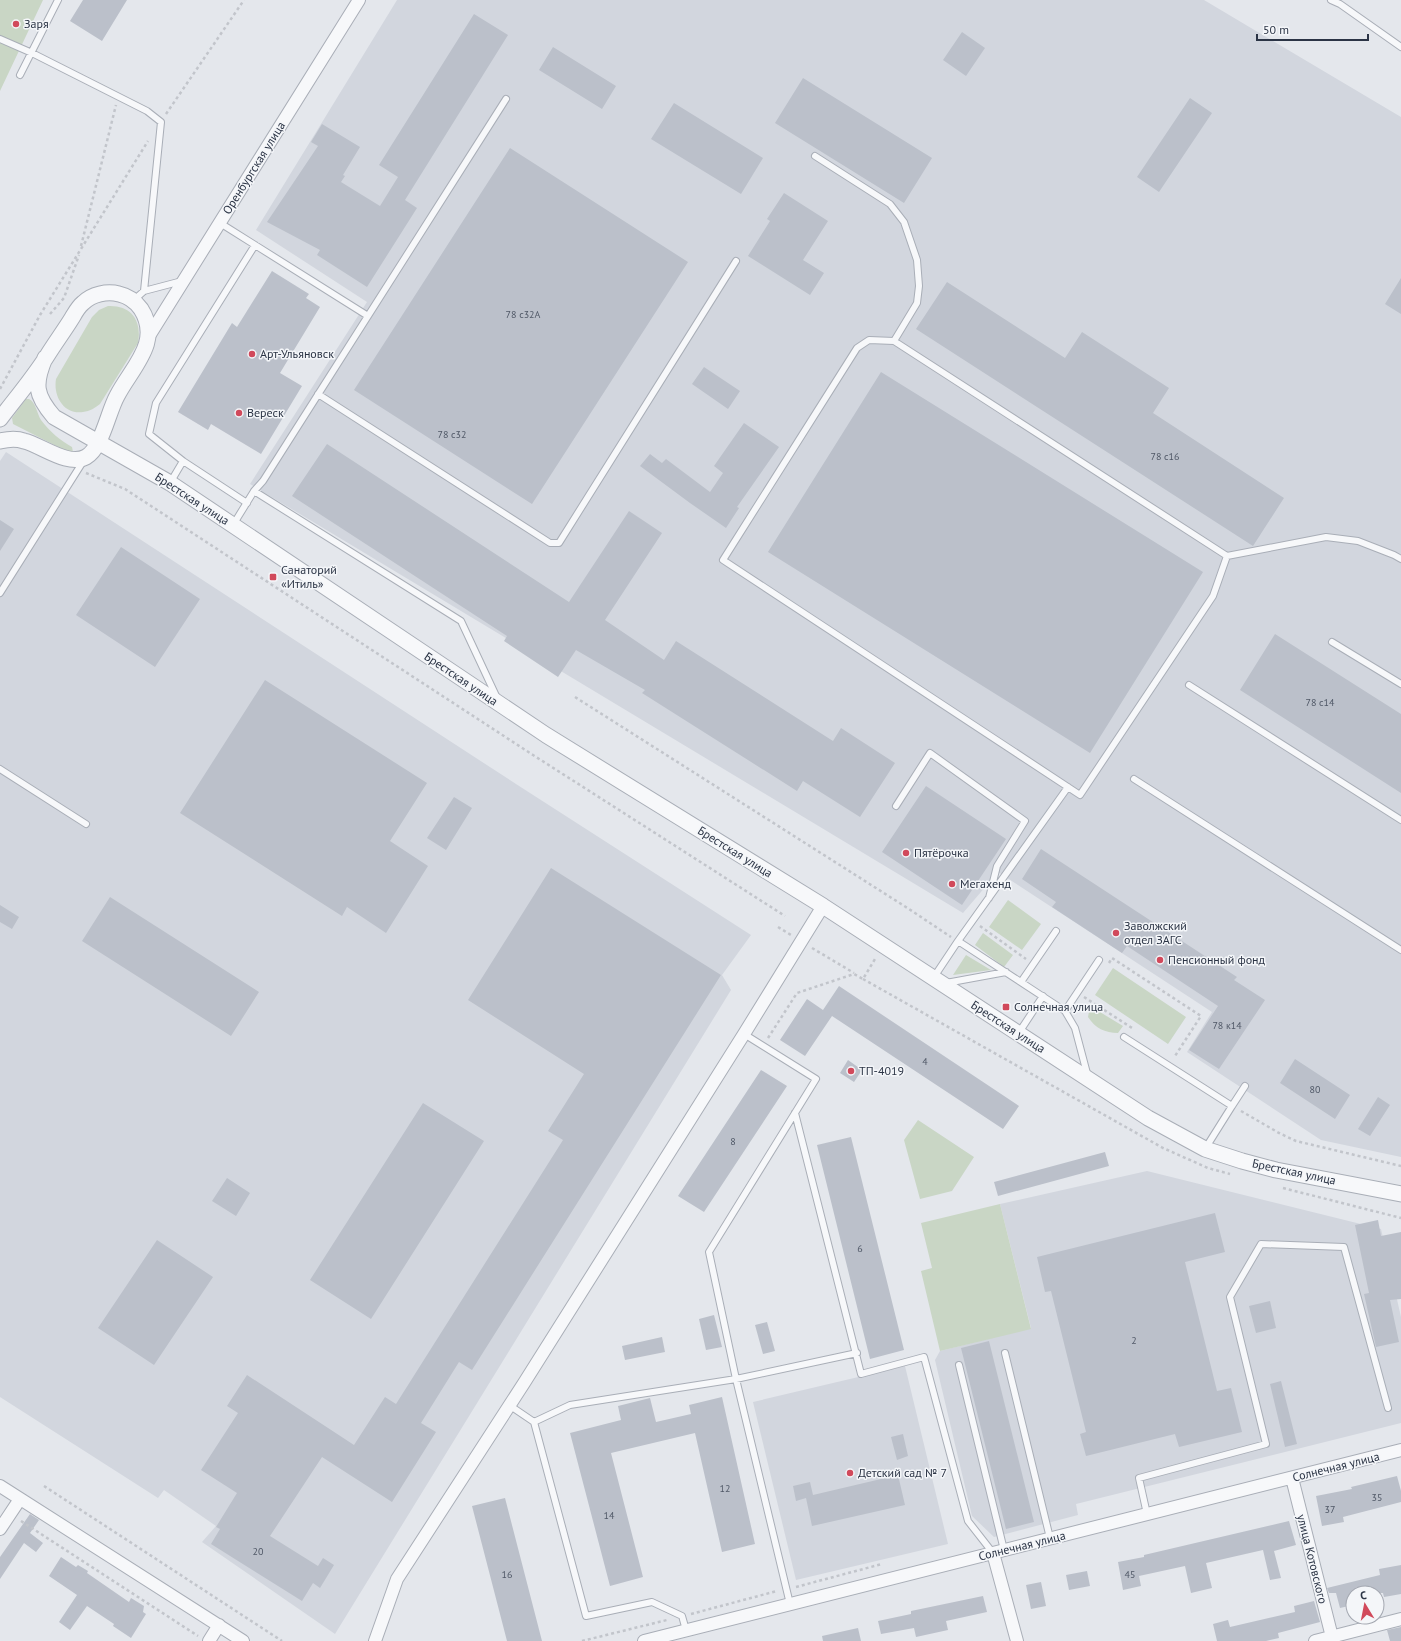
<svg xmlns="http://www.w3.org/2000/svg" width="1401" height="1641" viewBox="0 0 1401 1641" font-family="'PT Sans',sans-serif">
<style>
.built{fill:#d2d6de}
.green{fill:#c9d6c5}
.building{fill:#bbc0ca}
.lines{fill:none;stroke-linecap:round;stroke-linejoin:round}
.service-casing{stroke:#a9aeb7;stroke-width:8}
.minor-casing{stroke:#a9aeb7;stroke-width:14}
.tertiary-casing{stroke:#a9aeb7;stroke-width:17}
.path{stroke:#c2c5cb;stroke-width:2.5;stroke-dasharray:3 3;stroke-linecap:butt}
.service{stroke:#f7f8fa;stroke-width:6}
.minor{stroke:#f7f8fa;stroke-width:12}
.tertiary{stroke:#f7f8fa;stroke-width:15}
.poi-dot{fill:#d1495b;stroke:#f4f6f9;stroke-width:1.5}
.labels{text-anchor:middle;stroke-width:3;stroke-linejoin:round;paint-order:stroke}
.number-label{font-size:10px;fill:#4f5766}
.poi-label{font-size:12px;fill:#2b3445;stroke:#f4f6f9;text-anchor:start}
.street-label{font-size:12px;fill:#2b3445;stroke:#f4f6f9}
</style>
<rect width="100%" height="100%" fill="#e4e7ec"/>
<path class="built" d="M397 0H1204L1401 117V1157L1321 1140 1187 1052 1212 1012 998 872 963 913 250 484 367 302 256 230Z
M6 452 516 784 751 935 722 975 731 990 335 1634 202 1542 216 1526 164 1490 158 1498 0 1397V461Z
M1147 1171 1381 1229 1401 1317V1423L1076 1504 1078 1515 994 1537 972 1516 935 1360 940 1351 1031 1328 1000 1204Z
M905 1366 948 1544 796 1580 753 1402Z"/>
<path class="green" d="M0 0H43L0 91Z
M108 306C132 305 142 321 138 343L100 404C95 408 90 411 83 412 64 415 53 396 56 379L92 317 99 310Z
M26 399H29C36 402 37 414 41 420 49 431 61 441 72 447L73 452 70 453 13 424 12 418Z
M1008 900 1041 924 1022 950 989 927Z
M983 933 1013 955 1004 967 975 945Z
M966 955 991 970 953 975Z
M1113 968 1186 1017 1168 1044 1095 995Z
M1090 1006 1123 1026 1118 1033C1105 1033 1095 1028 1088 1017Z
M918 1120 974 1157 952 1191 920 1199 904 1140Z
M1000 1204 1031 1329 940 1351 921 1271 932 1268 921 1223Z"/>
<path class="building" d="M83 0H127L102 41 70 21Z
M474 14 508 35 405 200 417 208 367 287 317 255 320 250 267 222 318 146 311 142 322 124 360 147 343 175 345 176 341 182 380 206 398 177 379 165Z
M962 32 985 48 966 76 943 60Z
M553 47 616 86 602 109 539 70Z
M803 78 932 158 904 203 775 123Z
M1190 98 1212 113 1159 192 1137 177Z
M674 103 763 158 741 194 651 139Z
M510 148 688 262 532 504 354 390Z
M784 193 828 221 803 260 824 273 810 295 748 256 770 221 767 219Z
M272 271 309 294 306 298 320 307 280 373 302 386 261 454 211 424 208 430 178 412 232 323 237 327Z
M1401 278V314L1385 304Z
M947 282 1065 358 1082 332 1169 388 1153 413 1284 498 1253 546 916 329Z
M704 367 740 391 728 409 692 384Z
M881 372 1203 572 1090 753 768 552Z
M744 423 779 447 737 507 739 508 726 528 690 503 640 466 650 454 662 463 666 459 710 492 723 473 714 466Z
M327 444 569 602 629 511 662 533 605 620 664 660 676 641 833 741 841 728 895 763 860 817 803 781 797 791 642 693 645 690 576 650 558 677 504 641 507 636 292 496Z
M0 520 14 529 0 551Z
M121 547 200 599 155 667 76 615Z
M1275 634 1401 714V793L1240 690Z
M265 680 427 783 390 841 428 866 386 933 347 907 342 916 180 813Z
M926 786 1006 839 962 905 882 852Z
M454 797 472 808 446 850 427 838Z
M1041 849 1237 977 1234 980 1265 1000 1219 1069 1189 1050 1218 1006 1127 946 1122 953 1052 907 1056 902 1022 879Z
M551 868 721 975 472 1370 459 1362 421 1423 436 1432 392 1502 322 1457 270 1536 318 1566 323 1558 334 1565 320 1588 313 1583 302 1601 211 1544 220 1529 216 1527 237 1493 201 1470 238 1413 227 1406 247 1375 354 1445 385 1397 396 1404 563 1140 548 1131 584 1074 468 1000Z
M110 897 259 992 231 1036 82 941Z
M0 905 19 917 12 929 0 922Z
M839 986 1019 1106 1003 1129 832 1016 805 1056 780 1040 807 999 823 1010Z
M1295 1059 1350 1095 1335 1119 1280 1083Z
M848 1060 862 1070 854 1082 840 1073Z
M761 1070 787 1086 704 1212 678 1196Z
M1378 1097 1390 1105 1370 1136 1358 1129Z
M423 1103 484 1141 371 1319 310 1280Z
M851 1137 904 1350 870 1359 817 1145Z
M1105 1152 1109 1166 998 1196 994 1182Z
M227 1178 250 1193 236 1216 212 1201Z
M1215 1213 1225 1252 1185 1262 1217 1391 1231 1388 1242 1432 1179 1447 1175 1434 1086 1456 1080 1434 1086 1432 1051 1291 1045 1292 1037 1257Z
M1378 1220 1381 1236 1401 1232V1299L1390 1300 1399 1342 1376 1347 1364 1294 1369 1293 1355 1225Z
M157 1240 213 1277 154 1365 98 1328Z
M1270 1301 1276 1328 1256 1333 1249 1306Z
M714 1315 722 1347 706 1350 699 1319Z
M767 1322 775 1351 763 1354 755 1325Z
M662 1337 665 1352 625 1360 622 1346Z
M989 1341 1034 1522 1006 1529 961 1348Z
M1281 1381 1297 1444 1285 1447 1270 1384Z
M722 1397 755 1544 722 1552 695 1433 611 1453 643 1577 610 1586 570 1433 621 1420 618 1406 650 1398 656 1422 691 1414 689 1405Z
M903 1434 908 1456 897 1460 891 1437Z
M898 1475 905 1505 812 1526 806 1498 796 1501 793 1486 810 1482 813 1495Z
M1397 1476 1401 1491V1502L1343 1517 1344 1522 1322 1526 1316 1496 1352 1489 1351 1487Z
M505 1498 542 1641H507L472 1506Z
M30 1514 39 1520 30 1533 43 1543 36 1552 24 1543 0 1579V1557Z
M1289 1521 1296 1545 1274 1551 1281 1578 1270 1580 1263 1550 1206 1563 1212 1588 1191 1593 1185 1566 1139 1576 1141 1586 1123 1590 1118 1562 1144 1557V1555Z
M61 1557 76 1567 78 1565 88 1571 87 1573 129 1602 131 1598 144 1606 143 1612 146 1614 131 1638 113 1626 114 1624 87 1606 70 1630 59 1622 77 1595 49 1576Z
M1401 1565V1594L1384 1597 1383 1593H1353V1605L1340 1608 1336 1593H1329L1327 1588 1380 1575 1379 1569Z
M1087 1571 1090 1586 1069 1590 1066 1575Z
M1041 1582 1046 1606 1031 1609 1026 1585Z
M983 1596 987 1612 946 1621 948 1630 916 1637 914 1628 881 1634 878 1621 911 1614V1611Z
M1314 1601 1320 1622 1278 1633 1279 1638 1266 1641H1217L1213 1624 1228 1620 1230 1627 1295 1612 1294 1606Z
M1401 1627V1641H1390L1387 1630Z
M858 1628 861 1641H823L822 1636Z"/>
<g class="lines">
<defs>
<path id="service" d="M1331 0 1340 4 1401 47
M0 39 32 53 147 111 161 122 144 291
M20 75 58 0
M815 156 890 204 904 222 917 260 919 286 917 303 894 341
M220 223 368 316
M134 300 144 291 182 281
M318 394 550 543H559L736 261
M183 461 247 503
M170 483 183 461 149 434 156 403 255 245
M254 491 461 621 497 698
M233 525 254 491 263 481 506 99
M1227 556 894 341 869 340 857 348 723 560 1080 795 1213 596 1227 556 1326 537 1358 541 1394 555 1401 559
M0 593 84 460
M1332 642 1401 684
M1189 685 1401 820
M0 769 86 824
M1134 779 1401 950
M896 806 930 753 1025 821 997 866 989 898
M958 941 1065 1011 1075 1028 1088 1077
M934 977 958 941 1068 787
M1021 982 1056 931
M946 983 1006 972
M1065 1011 1099 960
M744 1034 816 1079 709 1252 736 1379 790 1604
M1018 1034 1043 996
M1124 1037 1232 1106 1205 1149
M1232 1106 1245 1086
M795 1113 861 1374 924 1357 968 1521 993 1553
M1005 1353 1050 1538
M959 1365 1004 1550
M509 1405 534 1422
M1147 1514 1139 1478 1266 1444 1230 1297 1261 1244 1344 1247 1388 1408
M686 1630 682 1616 652 1602 586 1616 534 1422 570 1405 736 1379 857 1353"/>
<path id="minor" d="M149 336 359 0
M1292 1478 1333 1641
M0 1486 243 1641
M0 1529 20 1499
M993 1553 1017 1641
M209 1641 219 1625
M375 1641 397 1579 524 1383 744 1034 823 906
M644 1641 1401 1450
M1315 1641 1401 1619"/>
<path id="tertiary" d="M45 358C34 384 35 395 54 417L170 483 546 735 823 906 1148 1118 1205 1149 1242 1161 1276 1170 1401 1194
M0 419C16 398 33 378 47 356 55 343 64 331 72 318 75 313 78 307 83 303 92 294 107 291 119 294 128 296 136 302 141 309 162 342 132 367 117 396 108 412 102 448 86 457 68 467 41 445 24 441 16 438 8 439 0 441"/>
</defs>
<use href="#service" class="service-casing"/>
<use href="#minor" class="minor-casing"/>
<use href="#tertiary" class="tertiary-casing"/>
<path class="path" d="M166 114 244 0
M81 246 116 105
M50 314 64 298 79 255
M0 389 40 315 148 141
M86 473 125 489 533 755 785 916
M575 697 909 909 951 937
M980 926 1026 959
M778 927 791 935
M812 948 854 973
M1109 963 1112 958 1201 1016 1175 1056 1173 1055
M863 979 1163 1148 1208 1168 1230 1174
M1084 997 1132 1028
M768 1038 797 993 854 974 863 979 875 959
M1241 1111 1279 1133 1296 1141 1401 1166
M1283 1188 1401 1218
M44 1486 282 1641
M21 1521 198 1636
M796 1587 882 1564
M691 1614 777 1591
M582 1641 667 1620"/>
<use href="#service" class="service"/>
<use href="#minor" class="minor"/>
<use href="#tertiary" class="tertiary"/>
</g>
<g class="poi-dot">
<circle cx="16" cy="24" r="4"/>
<circle cx="252" cy="354" r="4"/>
<circle cx="239" cy="413" r="4"/>
<rect x="269" y="573" width="8" height="8" rx="2"/>
<circle cx="906" cy="853" r="4"/>
<circle cx="952" cy="884" r="4"/>
<circle cx="1116" cy="933" r="4"/>
<circle cx="1160" cy="960" r="4"/>
<rect x="1002" y="1003" width="8" height="8" rx="2"/>
<circle cx="851" cy="1071" r="4"/>
<circle cx="850" cy="1473" r="4"/>
</g>
<g class="labels">
<g class="number-label">
<text x="523" y="318">78 с32А</text>
<text x="452" y="438">78 с32</text>
<text x="1165" y="460">78 с16</text>
<text x="1320" y="706">78 с14</text>
<text x="1227" y="1029">78 к14</text>
<text x="925" y="1065">4</text>
<text x="1315" y="1093">80</text>
<text x="733" y="1145">8</text>
<text x="860" y="1252">6</text>
<text x="1134" y="1344">2</text>
<text x="725" y="1492">12</text>
<text x="1377" y="1501">35</text>
<text x="1330" y="1513">37</text>
<text x="609" y="1519">14</text>
<text x="258" y="1555">20</text>
<text x="507" y="1578">16</text>
<text x="1130" y="1578">45</text>
</g>
<g class="poi-label">
<text x="24" y="28">Заря</text>
<text x="260" y="358">Арт-Ульяновск</text>
<text x="247" y="417">Вереск</text>
<text x="281" y="574">Санаторий<tspan x="281" dy="14">«Итиль»</tspan></text>
<text x="914" y="857">Пятёрочка</text>
<text x="960" y="888">Мегахенд</text>
<text x="1124" y="930">Заволжский<tspan x="1124" dy="14">отдел ЗАГС</tspan></text>
<text x="1168" y="964">Пенсионный фонд</text>
<text x="1014" y="1011">Солнечная улица</text>
<text x="859" y="1075">ТП-4019</text>
<text x="858" y="1477">Детский сад № 7</text>
</g>
<g class="street-label">
<text transform="translate(254 168) rotate(-58)" y="4">Оренбургская улица</text>
<text transform="translate(192 499) rotate(33)" y="4">Брестская улица</text>
<text transform="translate(461 679) rotate(34)" y="4">Брестская улица</text>
<text transform="translate(735 852) rotate(32)" y="4">Брестская улица</text>
<text transform="translate(1008 1027) rotate(33)" y="4">Брестская улица</text>
<text transform="translate(1294 1172) rotate(12)" y="4">Брестская улица</text>
<text transform="translate(1336 1467) rotate(-14)" y="4">Солнечная улица</text>
<text transform="translate(1022 1546) rotate(-14)" y="4">Солнечная улица</text>
<text transform="translate(1312 1559) rotate(76)" y="4">улица Котовского</text>
</g>
</g>
<g transform="translate(1365 1605) rotate(350)"><circle r="19" fill="#f4f6f9" stroke="#a4a8b1"/>
<path d="M0-3L7 15L0 10L-7 15Z" fill="#d1495b"/>
<text y="-6" font-size="11" font-weight="bold" text-anchor="middle" fill="#2b3445">С</text>
</g>
<path d="M1257 34v6h111v-6" fill="none" stroke="#2b3445" stroke-width="2"/>
<text x="1263" y="34" font-size="12" fill="#2b3445" stroke="#f4f6f9" stroke-width="3" paint-order="stroke">50 m</text>
</svg>
